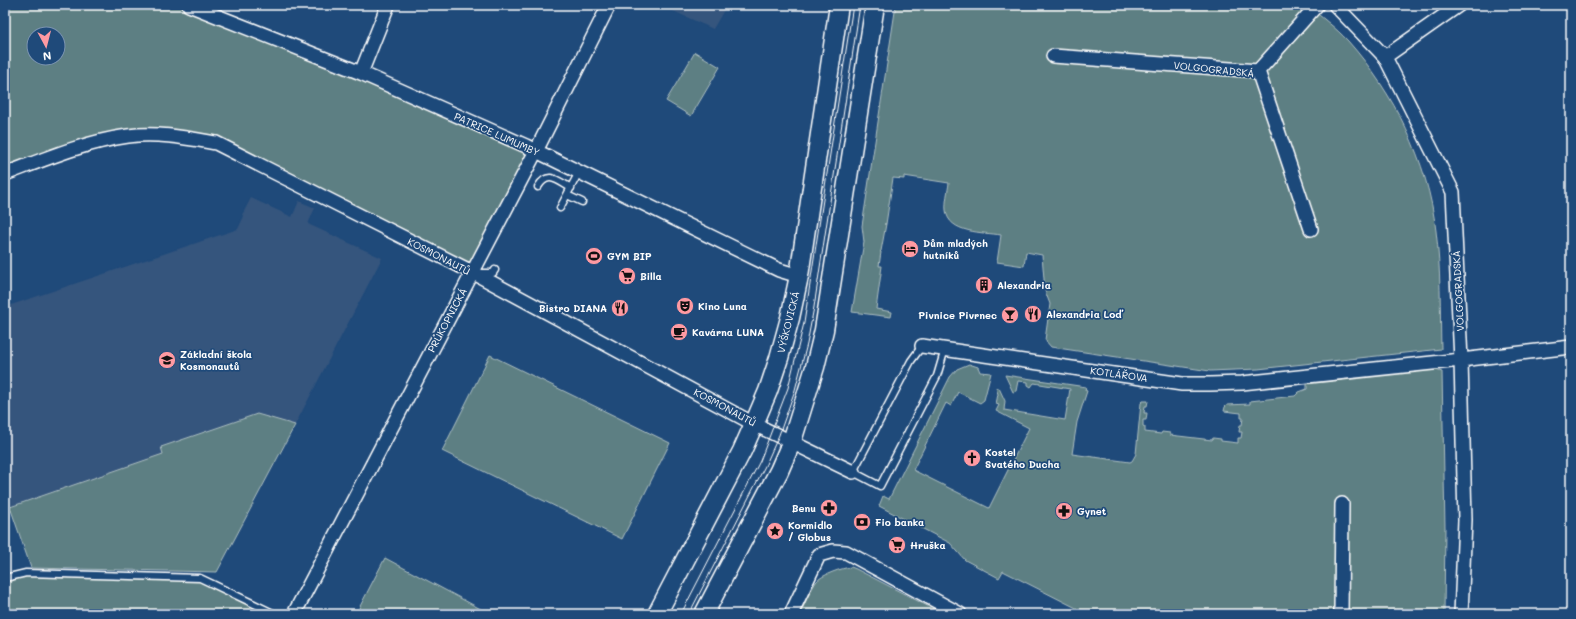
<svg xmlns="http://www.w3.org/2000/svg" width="1576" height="619" viewBox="0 0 1576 619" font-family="Mali,sans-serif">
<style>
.built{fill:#34547d}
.green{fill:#5d7f83;stroke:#aebfc1;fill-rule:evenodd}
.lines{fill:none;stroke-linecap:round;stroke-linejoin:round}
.lane-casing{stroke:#fff;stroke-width:9}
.street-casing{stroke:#fff;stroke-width:16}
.secondary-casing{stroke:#fff;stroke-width:21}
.lane{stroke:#1f4a7a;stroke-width:6}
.street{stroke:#1f4a7a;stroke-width:13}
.secondary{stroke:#1f4a7a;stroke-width:18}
.tram{stroke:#fff;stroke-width:1}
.labels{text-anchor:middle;stroke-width:3.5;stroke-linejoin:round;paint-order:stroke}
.street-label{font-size:10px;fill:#fff;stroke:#1f4a7a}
.poi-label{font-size:10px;font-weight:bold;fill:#fff;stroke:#1f4a7a;text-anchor:start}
</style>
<rect width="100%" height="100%" fill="#1f4a7a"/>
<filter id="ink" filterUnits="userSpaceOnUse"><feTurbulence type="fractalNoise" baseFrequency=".025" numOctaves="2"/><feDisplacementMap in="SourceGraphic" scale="8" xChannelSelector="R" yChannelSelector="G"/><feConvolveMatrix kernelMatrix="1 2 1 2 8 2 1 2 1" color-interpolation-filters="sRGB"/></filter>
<g filter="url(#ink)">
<path class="built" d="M660 5H727L713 29Z
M251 198 292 217 299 201 315 208 308 224 382 258 295 425 257 414 161 447 164 454 10 507 5 490V307L238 229 244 216 242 215Z"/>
<path class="green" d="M5 5H189L536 151 472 272 216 143 129 136 5 174ZM34 34H58V58H34Z
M896 5H1307C1321 17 1335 27 1348 41 1394 93 1428 161 1436 231 1441 270 1440 309 1441 349L1258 369 1210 371 1051 347 1045 340 1050 304 1045 291 1042 255 1026 252 1024 266 997 262 1001 235C984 232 948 234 946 210 945 202 948 191 949 183L904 176V179L893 178 886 224H884H886L881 251 880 252H881L879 266H882L876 309 892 312 891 317 852 312 864 242 862 226Z
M695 52 720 67 691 116 666 101Z
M490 355 670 443 622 539 442 451Z
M969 364 978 367 980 372 991 373 984 400 980 403 958 392 951 406 946 403 913 470 989 508 1029 428 996 411 999 405 996 404 998 394 996 388H999L1005 401 1004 410 1065 420 1070 389 1034 383 1031 387 1028 385V382L1018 381 1016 391 1013 392 1005 375 1086 387 1085 390 1087 391 1077 422 1072 454 1130 462 1132 461 1136 454 1141 403 1143 401H1148L1147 406H1145L1144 413H1147L1146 420H1143V426L1145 427V432L1161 434 1162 432 1170 433V435L1212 440 1213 438 1221 439V441L1238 443V438H1241L1242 432H1239L1240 425H1242L1243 418H1241V413L1224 411 1225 407 1227 405 1250 404V401L1295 396 1299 392 1307 389V383L1433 369 1442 372 1445 528 1444 614H1115L1108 610 1106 614H1088L1003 571 999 578 965 560 950 543 879 506 883 496 889 499 950 377 957 369Z
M257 414 295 425 217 572 31 568 10 507 163 454 161 447Z
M385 558 490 614H356Z
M851 567 856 569 943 614H800C805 604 809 592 816 582 821 575 842 568 851 567Z
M26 573 200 578 275 614H5V578Z"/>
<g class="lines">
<defs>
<path id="lane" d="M538 187C548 170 558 181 571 188
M567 195 582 202
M560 208 579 172
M481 273H493L495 270
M922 346 911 361 853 472 880 486 937 376 945 349
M5 578 26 573 200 578 275 614"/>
<path id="street" d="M189 5 361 73 526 146 779 270 799 276
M1335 5 1385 57 1453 192 1461 360 1465 520 1461 614
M1053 56 1258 71
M1385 57 1459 5
M1258 71 1311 229
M1258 71 1317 5
M361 73 388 5
M5 174C45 159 85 142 128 136 157 132 187 138 216 143L472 272 754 424 853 472
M922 346 1182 384H1210L1242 383 1461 360 1571 347
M294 614 536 151 609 5
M791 614 819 555 833 551 846 552 960 614
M1341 614 1342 504"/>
<path id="secondary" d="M657 614 742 451 754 424 768 391 779 358 790 318 799 276 839 5
M704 614 779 471 792 441 815 367 824 330 875 5"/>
</defs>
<use href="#lane" class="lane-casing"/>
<use href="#street" class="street-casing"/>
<use href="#secondary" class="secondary-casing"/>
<use href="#lane" class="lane"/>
<use href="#street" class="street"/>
<use href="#secondary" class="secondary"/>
<path class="tram" d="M681 614 760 461 788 388 804 323 853 5
M689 614 766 464 779 435 795 390 807 344 814 307 860 5"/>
</g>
</g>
<defs>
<symbol id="hotel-disc" viewBox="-11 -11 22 22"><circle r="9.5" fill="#ff9aa2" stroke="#1f4a7a"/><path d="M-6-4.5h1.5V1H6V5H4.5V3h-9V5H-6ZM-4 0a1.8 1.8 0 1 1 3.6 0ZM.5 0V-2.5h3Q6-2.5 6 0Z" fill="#111"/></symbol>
<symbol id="stadium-disc" viewBox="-11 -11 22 22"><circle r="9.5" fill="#ff9aa2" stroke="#1f4a7a"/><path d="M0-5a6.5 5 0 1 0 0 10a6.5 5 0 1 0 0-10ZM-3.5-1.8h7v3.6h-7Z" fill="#111"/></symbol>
<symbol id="supermarket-disc" viewBox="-11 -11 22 22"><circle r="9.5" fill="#ff9aa2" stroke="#1f4a7a"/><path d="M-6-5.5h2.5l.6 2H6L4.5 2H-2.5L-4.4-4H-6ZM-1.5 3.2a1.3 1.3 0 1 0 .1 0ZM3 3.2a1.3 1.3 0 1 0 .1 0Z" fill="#111"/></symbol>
<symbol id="building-disc" viewBox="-11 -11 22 22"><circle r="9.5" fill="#ff9aa2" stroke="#1f4a7a"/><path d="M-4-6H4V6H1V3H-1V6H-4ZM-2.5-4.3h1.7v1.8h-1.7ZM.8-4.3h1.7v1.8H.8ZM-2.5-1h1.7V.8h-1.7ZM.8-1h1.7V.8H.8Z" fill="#111"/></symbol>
<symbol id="theatre-disc" viewBox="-11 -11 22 22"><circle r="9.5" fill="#ff9aa2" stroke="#1f4a7a"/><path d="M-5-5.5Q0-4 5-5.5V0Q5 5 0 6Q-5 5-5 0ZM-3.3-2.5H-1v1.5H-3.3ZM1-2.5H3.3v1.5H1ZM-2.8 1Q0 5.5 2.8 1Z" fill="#111"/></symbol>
<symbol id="restaurant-disc" viewBox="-11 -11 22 22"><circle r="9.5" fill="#ff9aa2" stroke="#1f4a7a"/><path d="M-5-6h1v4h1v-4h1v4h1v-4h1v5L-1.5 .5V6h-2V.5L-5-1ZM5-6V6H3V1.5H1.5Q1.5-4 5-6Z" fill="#111"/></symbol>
<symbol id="bar-disc" viewBox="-11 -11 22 22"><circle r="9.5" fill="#ff9aa2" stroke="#1f4a7a"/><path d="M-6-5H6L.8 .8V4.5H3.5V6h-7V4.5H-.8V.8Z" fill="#111"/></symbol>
<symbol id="cafe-disc" viewBox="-11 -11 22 22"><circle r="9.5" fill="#ff9aa2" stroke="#1f4a7a"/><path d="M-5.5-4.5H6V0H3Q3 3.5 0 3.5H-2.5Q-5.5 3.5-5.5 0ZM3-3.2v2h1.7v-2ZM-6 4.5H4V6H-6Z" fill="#111"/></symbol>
<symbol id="school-disc" viewBox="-11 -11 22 22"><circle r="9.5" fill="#ff9aa2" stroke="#1f4a7a"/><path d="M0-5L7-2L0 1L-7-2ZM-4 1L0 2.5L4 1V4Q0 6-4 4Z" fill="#111"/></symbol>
<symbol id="church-disc" viewBox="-11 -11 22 22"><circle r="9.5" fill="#ff9aa2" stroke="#1f4a7a"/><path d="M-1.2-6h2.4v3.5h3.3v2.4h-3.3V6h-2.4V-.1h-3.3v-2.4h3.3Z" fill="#111"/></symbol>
<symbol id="pharmacy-disc" viewBox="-11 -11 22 22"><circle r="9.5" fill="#ff9aa2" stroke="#1f4a7a"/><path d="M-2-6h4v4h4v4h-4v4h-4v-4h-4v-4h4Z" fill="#111"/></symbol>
<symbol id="bank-disc" viewBox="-11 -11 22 22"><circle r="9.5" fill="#ff9aa2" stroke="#1f4a7a"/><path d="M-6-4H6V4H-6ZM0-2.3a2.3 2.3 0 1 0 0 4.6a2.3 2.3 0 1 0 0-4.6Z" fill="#111"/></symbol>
<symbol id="sight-disc" viewBox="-11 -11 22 22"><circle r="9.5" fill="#ff9aa2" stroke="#1f4a7a"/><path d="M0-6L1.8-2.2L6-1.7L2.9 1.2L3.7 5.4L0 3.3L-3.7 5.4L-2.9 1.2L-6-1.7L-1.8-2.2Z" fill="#111"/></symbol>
</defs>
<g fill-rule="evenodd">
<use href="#hotel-disc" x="900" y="239" width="20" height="20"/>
<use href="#stadium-disc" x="584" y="246" width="20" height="20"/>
<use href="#supermarket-disc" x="617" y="266" width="20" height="20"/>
<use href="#building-disc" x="974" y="275" width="20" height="20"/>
<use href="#theatre-disc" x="675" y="296" width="20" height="20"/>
<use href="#restaurant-disc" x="610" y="298" width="20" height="20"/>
<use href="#restaurant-disc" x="1023" y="304" width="20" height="20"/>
<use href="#bar-disc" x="1000" y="305" width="20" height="20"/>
<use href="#cafe-disc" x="669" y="322" width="20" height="20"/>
<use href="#school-disc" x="157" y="350" width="20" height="20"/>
<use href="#church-disc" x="962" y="448" width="20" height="20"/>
<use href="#pharmacy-disc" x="819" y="498" width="20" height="20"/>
<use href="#pharmacy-disc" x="1054" y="501" width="20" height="20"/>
<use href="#bank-disc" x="852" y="512" width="20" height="20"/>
<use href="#sight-disc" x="765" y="521" width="20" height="20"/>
<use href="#supermarket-disc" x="887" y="535" width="20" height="20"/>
</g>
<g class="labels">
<g class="street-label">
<text transform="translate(1214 69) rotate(6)" y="4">VOLGOGRADSKÁ</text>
<text transform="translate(497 134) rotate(24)" y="4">PATRICE LUMUMBY</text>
<text transform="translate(439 256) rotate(27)" y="4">KOSMONAUTŮ</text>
<text transform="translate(1458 291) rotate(-93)" y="4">VOLGOGRADSKÁ</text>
<text transform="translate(447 320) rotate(-62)" y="4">PRŮKOPNICKÁ</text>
<text transform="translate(788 322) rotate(-76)" y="4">VÝŠKOVICKÁ</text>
<text transform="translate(1119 374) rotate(8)" y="4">KOTLÁŘOVA</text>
<text transform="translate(725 407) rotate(28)" y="4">KOSMONAUTŮ</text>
</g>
<g class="poi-label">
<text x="923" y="247">Dům mladých<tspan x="923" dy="12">hutníků</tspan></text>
<text x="607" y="260">GYM BIP</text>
<text x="640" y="280">Billa</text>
<text x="997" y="289">Alexandria</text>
<text x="698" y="310">Kino Luna</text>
<text x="607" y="312" text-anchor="end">Bistro DIANA</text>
<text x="1046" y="318">Alexandria Loď</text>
<text x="997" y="319" text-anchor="end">Pivnice Pivrnec</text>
<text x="692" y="336">Kavárna LUNA</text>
<text x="180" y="358">Základní škola<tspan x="180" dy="12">Kosmonautů</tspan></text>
<text x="985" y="456">Kostel<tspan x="985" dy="12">Svatého Ducha</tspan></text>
<text x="816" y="512" text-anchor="end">Benu</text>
<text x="1077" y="515">Gynet</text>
<text x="875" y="526">Fio banka</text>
<text x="788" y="529">Kormidlo<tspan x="788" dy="12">/ Globus</tspan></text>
<text x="910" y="549">Hruška</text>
</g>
</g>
<rect width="1576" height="619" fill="none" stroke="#1f4a7a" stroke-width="20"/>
<rect x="10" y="10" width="1556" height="599" fill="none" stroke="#fff" stroke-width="1.5" filter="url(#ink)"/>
<g transform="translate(46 46) rotate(173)"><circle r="19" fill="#1f4a7a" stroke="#7992af"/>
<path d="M0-3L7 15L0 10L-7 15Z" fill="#ff9aa2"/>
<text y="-6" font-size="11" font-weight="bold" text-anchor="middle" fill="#ffffff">N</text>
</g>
</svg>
